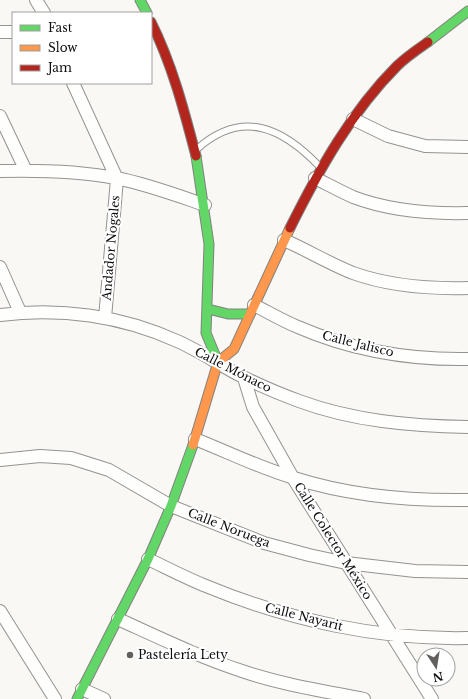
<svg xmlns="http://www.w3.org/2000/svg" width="468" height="699" viewBox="0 0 468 699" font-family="'Libre Baskerville',serif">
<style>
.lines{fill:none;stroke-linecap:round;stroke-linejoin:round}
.lane-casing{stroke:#949392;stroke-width:8}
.street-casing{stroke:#949392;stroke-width:14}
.fast-casing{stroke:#82817f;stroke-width:11}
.slow-casing{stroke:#82817f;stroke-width:11}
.jam-casing{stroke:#82817f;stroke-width:11}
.lane{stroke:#fefefd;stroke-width:6}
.street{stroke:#fefefd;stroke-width:12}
.fast{stroke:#63d668;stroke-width:9}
.slow{stroke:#ff974d;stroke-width:9}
.jam{stroke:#b3261e;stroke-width:9}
.poi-dot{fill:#61605e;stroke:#fff;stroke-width:1.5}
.labels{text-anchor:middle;stroke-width:4;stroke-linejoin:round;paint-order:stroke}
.street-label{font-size:12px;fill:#0e0e0e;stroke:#fff}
.poi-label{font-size:12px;fill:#0e0e0e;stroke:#fff;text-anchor:start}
</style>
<rect width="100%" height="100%" fill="#faf8f4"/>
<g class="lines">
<defs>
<path id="lane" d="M197 149C242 109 282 127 320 167"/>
<path id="street" d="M36 0 44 13
M0 32H13
M73 83 117 179 105 318
M0 116 26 171
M353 119 388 136 425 146 468 147
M0 171C39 170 78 171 116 178 147 184 176 195 205 205
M315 178C327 184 340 191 353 197 390 211 429 214 468 213
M284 240C307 250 330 264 353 273 389 286 430 289 468 288
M0 267 20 312
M254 305C268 312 283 321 298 327 351 350 410 360 468 359
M0 315C60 307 122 316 177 341 200 351 221 366 243 377 261 386 280 394 299 401 353 421 411 426 468 427
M244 378 253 407 293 478 432 699
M195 439C228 452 260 468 294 478 350 496 409 501 468 500
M0 460 40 456 71 458 109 470 171 506 264 543 309 555 346 563 415 571 468 572
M148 559C167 568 186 578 206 586 288 620 379 640 468 638
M0 611 55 699
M118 619C160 638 201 658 245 672 284 685 324 691 364 699
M82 689 104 699"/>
<path id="fast" d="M140 0 147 13
M428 42 468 11
M196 156 209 244 206 333 218 362
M208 309 228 314H250
M77 699 148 559 171 506 193 445"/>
<path id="slow" d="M193 445 218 362 234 349 290 228"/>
<path id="jam" d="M151 22C172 64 184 110 196 156
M290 228C319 170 351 112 397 66 406 57 418 49 428 42"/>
</defs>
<use href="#lane" class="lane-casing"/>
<use href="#street" class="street-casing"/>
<use href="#fast" class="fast-casing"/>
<use href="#slow" class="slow-casing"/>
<use href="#jam" class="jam-casing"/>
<use href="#lane" class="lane"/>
<use href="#street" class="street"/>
<use href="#fast" class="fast"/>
<use href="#slow" class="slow"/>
<use href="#jam" class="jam"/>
</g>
<circle class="poi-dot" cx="130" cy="655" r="4"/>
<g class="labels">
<g class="street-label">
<text transform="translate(111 248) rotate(-85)" y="4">Andador Nogales</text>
<text transform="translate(358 344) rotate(14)" y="4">Calle Jalisco</text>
<text transform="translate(233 370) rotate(27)" y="4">Calle Mónaco</text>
<text transform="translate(229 528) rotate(21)" y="4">Calle Noruega</text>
<text transform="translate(333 541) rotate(58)" y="4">Calle Colector México</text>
<text transform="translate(304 617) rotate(14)" y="4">Calle Nayarit</text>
</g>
<g class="poi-label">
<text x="138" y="659">Pastelería Lety</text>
</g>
</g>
<rect x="12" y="12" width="140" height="72" fill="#ffffff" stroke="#9f9f9f"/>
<rect x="20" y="25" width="20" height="6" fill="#63d668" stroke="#9f9f9f"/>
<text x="48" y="32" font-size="12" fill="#0e0e0e">Fast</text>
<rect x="20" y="45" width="20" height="6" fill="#ff974d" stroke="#9f9f9f"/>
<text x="48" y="52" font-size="12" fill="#0e0e0e">Slow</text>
<rect x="20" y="65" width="20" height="6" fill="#b3261e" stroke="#9f9f9f"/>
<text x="48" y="72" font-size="12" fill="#0e0e0e">Jam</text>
<g transform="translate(436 667) rotate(168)"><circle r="19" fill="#ffffff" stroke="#9f9f9f"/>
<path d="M0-3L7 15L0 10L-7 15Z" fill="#61605e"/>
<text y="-6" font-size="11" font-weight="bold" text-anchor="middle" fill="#0e0e0e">N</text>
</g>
</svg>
